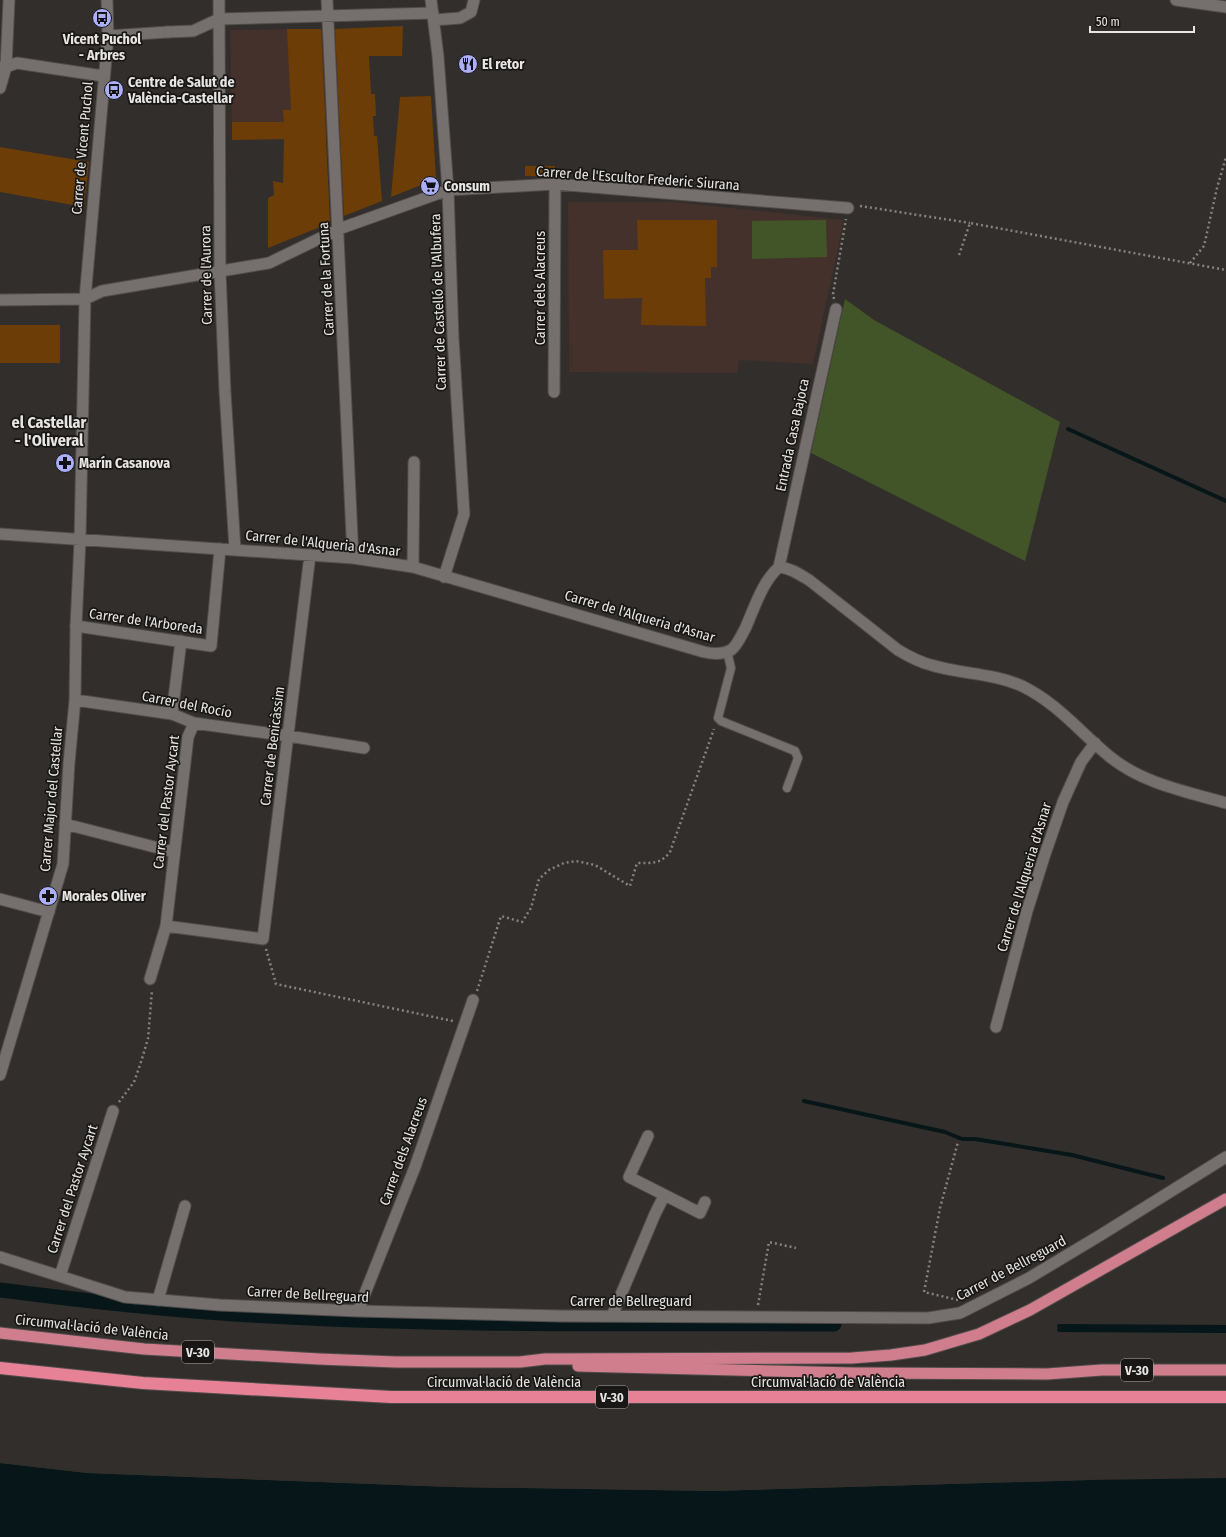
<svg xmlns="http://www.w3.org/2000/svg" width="1226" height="1537" viewBox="0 0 1226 1537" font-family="'Fira Sans Condensed',sans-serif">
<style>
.education{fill:#44312b}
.green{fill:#425528}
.water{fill:#071719}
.pier{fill:#322e2b}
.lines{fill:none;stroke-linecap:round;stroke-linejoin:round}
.stream{stroke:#071719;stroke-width:4}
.canal{stroke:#071719;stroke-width:15}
.building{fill:#6d3d07}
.service-casing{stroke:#504c4a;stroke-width:10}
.pedestrian-casing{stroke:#504c4a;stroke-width:13}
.minor-casing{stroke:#504c4a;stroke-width:13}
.trunk-casing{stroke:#504c4a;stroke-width:13}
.motorway-casing{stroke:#504c4a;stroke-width:14}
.path{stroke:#868381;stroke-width:2.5;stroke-dasharray:2 3;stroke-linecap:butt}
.service{stroke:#75706d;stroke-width:8}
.pedestrian{stroke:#75706d;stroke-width:11}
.minor{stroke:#75706d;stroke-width:11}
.trunk{stroke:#d07e8e;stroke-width:11}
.motorway{stroke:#e68196;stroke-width:12}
.labels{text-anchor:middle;stroke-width:3.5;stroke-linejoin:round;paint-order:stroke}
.shield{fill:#181715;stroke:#aaa8a6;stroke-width:1}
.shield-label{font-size:13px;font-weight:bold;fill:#e8e6e4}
.poi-label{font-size:14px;font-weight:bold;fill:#e8e6e4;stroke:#181715;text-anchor:start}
.street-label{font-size:14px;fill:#e8e6e4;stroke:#181715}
.quarter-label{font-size:16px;font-weight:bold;fill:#e8e6e4;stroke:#181715}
</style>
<rect width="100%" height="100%" fill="#322e2b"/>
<path class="education" d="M322 29 327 139 232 140 230 30Z
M568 202H674L844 220 813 364 739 360 737 373 569 372Z"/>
<path class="green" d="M826 220 827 257 752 259V221Z
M845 299 874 320 1060 422 1025 561 811 453Z"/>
<path class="water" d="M0 1463 87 1473 451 1487 714 1491 1089 1480 1226 1478V1537H0Z"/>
<path class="pier" d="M0 1461 87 1471 451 1485 714 1489 1089 1478V1480L714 1491 451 1487 87 1473 0 1463Z"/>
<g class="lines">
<path class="stream" d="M1068 429 1226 501
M804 1101 945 1132 962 1139H975L1072 1155 1163 1178
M0 1295 89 1306 232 1318 357 1325 834 1328
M1059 1326 1226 1327
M1059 1330 1226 1331"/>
<path class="canal" d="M0 1290C78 1300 156 1309 234 1314 434 1327 634 1323 834 1324"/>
</g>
<path class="building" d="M403 26 402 56H369L371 94H375L376 116H373L374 136H377L382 201 344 216 335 29Z
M287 29H321L330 223 268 248V198L274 195 273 181 283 183 284 139 232 140V122H284L283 110H291Z
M431 96 436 179 391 197 400 97Z
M0 147 89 162 84 207 0 192Z
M525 166H555V177L525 176Z
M637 220H717V267H711V278H705L706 326 641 325 642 298 604 299 603 250H638Z
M0 325H60V363H0Z"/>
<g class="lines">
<defs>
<path id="service" d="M727 651 731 668 718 718 721 721 795 751 798 758 787 788"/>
<path id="pedestrian" d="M108 36 168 32
M76 626 211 646 220 549
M172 714 181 641"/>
<path id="minor" d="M219 0 220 271 225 392 235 549
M327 0 353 558
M431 0 438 56 448 190 453 338 464 514 444 577
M1176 0 1226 7
M434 20 460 18 471 12 474 0
M168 32 193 31 219 19 433 13
M0 67H6L17 63 103 76
M0 88 6 67 9 0
M0 300 85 299 102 291 269 263 339 229 448 190 555 184 848 208
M554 392 555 184
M0 534 353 558 413 567 704 652C713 654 722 655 731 650 737 646 741 636 745 629 754 609 762 582 779 567 790 568 799 574 809 580L898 650C908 656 919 662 931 665 960 674 993 673 1022 686 1057 703 1080 732 1109 756 1141 783 1187 792 1226 803
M413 567 414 462
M779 567 836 309
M75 700 172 714 194 723 288 736 364 748
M65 824 174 852
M0 899 49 912
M166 926 263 939 310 555
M150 979 166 926 188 737 194 723
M996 1027 1027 911 1044 857 1063 802 1081 762 1095 743
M0 1075 63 864 69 763 75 700 76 626 80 540 85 299 108 36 107 0
M648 1136 629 1177 700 1213 705 1202
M0 1257 125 1297 220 1305 358 1311 562 1316 928 1318 960 1313 1029 1278 1099 1236 1226 1157
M60 1276 113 1111
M158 1300 185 1206
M358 1311 415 1167 473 1000
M612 1316 655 1214 664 1196"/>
<path id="trunk" d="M0 1333 144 1349 319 1359 396 1362H520L545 1359 852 1358 891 1355 925 1350 979 1334 1030 1310 1226 1199
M578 1366 853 1373 1047 1374 1102 1370H1226"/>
<path id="motorway" d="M0 1368 143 1383 391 1397H1226"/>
</defs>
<use href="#service" class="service-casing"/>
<use href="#pedestrian" class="pedestrian-casing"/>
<use href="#minor" class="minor-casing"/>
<use href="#trunk" class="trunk-casing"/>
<use href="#motorway" class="motorway-casing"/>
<path class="path" d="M860 206 970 223
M959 255 970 223 1226 270
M1190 263 1204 246 1217 188 1226 157
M834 299 833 294 846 219
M266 949 276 984 453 1021
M477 991 501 916 522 922 531 908 539 879 549 870 564 863 576 861 595 865 630 886 637 863C652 863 661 864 670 852L714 729
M119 1102 134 1082 140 1065 148 1039 152 990
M958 1300 924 1292 940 1208 958 1142
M758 1305 769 1242 796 1248"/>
<use href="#service" class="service"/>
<use href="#pedestrian" class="pedestrian"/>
<use href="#minor" class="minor"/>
<use href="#trunk" class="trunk"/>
<use href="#motorway" class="motorway"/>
</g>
<defs>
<symbol id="bus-disc" viewBox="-11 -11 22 22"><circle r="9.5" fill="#abaffb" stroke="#181715"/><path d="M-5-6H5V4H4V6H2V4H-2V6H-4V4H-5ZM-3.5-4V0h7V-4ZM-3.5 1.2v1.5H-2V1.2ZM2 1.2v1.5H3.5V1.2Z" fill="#111"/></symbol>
<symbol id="restaurant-disc" viewBox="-11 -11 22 22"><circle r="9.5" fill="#abaffb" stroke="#181715"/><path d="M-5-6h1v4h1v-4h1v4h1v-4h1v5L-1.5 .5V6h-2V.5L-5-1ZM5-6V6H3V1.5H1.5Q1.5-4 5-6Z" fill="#111"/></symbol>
<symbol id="supermarket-disc" viewBox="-11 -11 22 22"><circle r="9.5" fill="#abaffb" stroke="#181715"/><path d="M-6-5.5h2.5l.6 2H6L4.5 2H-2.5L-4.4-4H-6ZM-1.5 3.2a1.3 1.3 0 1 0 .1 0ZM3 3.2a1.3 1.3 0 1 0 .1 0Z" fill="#111"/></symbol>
<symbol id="pharmacy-disc" viewBox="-11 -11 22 22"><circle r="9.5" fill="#abaffb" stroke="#181715"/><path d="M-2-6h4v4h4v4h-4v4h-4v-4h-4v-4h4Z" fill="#111"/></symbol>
</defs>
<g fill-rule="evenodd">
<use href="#bus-disc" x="91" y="7" width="22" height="22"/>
<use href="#restaurant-disc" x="457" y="53" width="22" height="22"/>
<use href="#bus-disc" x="103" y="79" width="22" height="22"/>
<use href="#supermarket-disc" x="419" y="175" width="22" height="22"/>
<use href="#pharmacy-disc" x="54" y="452" width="22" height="22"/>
<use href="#pharmacy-disc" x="37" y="885" width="22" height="22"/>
</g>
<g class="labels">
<g class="shield">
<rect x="182" y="1341" width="32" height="22" rx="3"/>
<rect x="1121" y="1359" width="32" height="22" rx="3"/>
<rect x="596" y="1386" width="32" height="22" rx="3"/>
</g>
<g class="shield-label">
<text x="198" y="1357">V-30</text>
<text x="1137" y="1375">V-30</text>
<text x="612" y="1402">V-30</text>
</g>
<g class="poi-label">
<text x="102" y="44" text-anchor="middle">Vicent Puchol<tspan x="102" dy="16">- Arbres</tspan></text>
<text x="482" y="69">El retor</text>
<text x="128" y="87">Centre de Salut de<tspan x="128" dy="16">València-Castellar</tspan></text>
<text x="444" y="191">Consum</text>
<text x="79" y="468">Marín Casanova</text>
<text x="62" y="901">Morales Oliver</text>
</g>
<g class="street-label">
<text transform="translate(82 148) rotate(-85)" y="5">Carrer de Vicent Puchol</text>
<text transform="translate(638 178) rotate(4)" y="5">Carrer de l'Escultor Frederic Siurana</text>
<text transform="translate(206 275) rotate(-91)" y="5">Carrer de l'Aurora</text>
<text transform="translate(326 279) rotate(-93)" y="5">Carrer de la Fortuna</text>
<text transform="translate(540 288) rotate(-90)" y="5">Carrer dels Alacreus</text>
<text transform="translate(438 302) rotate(-92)" y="5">Carrer de Castelló de l'Albufera</text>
<text transform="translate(792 435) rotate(-78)" y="5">Entrada Casa Bajoca</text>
<text transform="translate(323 543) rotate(6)" y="5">Carrer de l'Alqueria d'Asnar</text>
<text transform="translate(640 616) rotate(16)" y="5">Carrer de l'Alqueria d'Asnar</text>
<text transform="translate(146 621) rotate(8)" y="5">Carrer de l'Arboreda</text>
<text transform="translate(187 704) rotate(11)" y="5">Carrer del Rocío</text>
<text transform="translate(272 746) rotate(-83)" y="5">Carrer de Benicàssim</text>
<text transform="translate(51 799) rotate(-85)" y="5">Carrer Major del Castellar</text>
<text transform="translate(166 802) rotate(-83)" y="5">Carrer del Pastor Aycart</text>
<text transform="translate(1024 877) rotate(-73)" y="5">Carrer de l'Alqueria d'Asnar</text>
<text transform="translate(403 1151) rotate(-70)" y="5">Carrer dels Alacreus</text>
<text transform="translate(72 1189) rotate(-72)" y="5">Carrer del Pastor Aycart</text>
<text transform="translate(1011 1268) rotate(-28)" y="5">Carrer de Bellreguard</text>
<text transform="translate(308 1294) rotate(3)" y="5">Carrer de Bellreguard</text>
<text x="631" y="1306">Carrer de Bellreguard</text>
<text transform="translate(92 1327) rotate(6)" y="5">Circumval·lació de València</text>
<text x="504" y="1387">Circumval·lació de València</text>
<text x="828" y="1387">Circumval·lació de València</text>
</g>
<g class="quarter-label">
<text x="49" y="428">el Castellar<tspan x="49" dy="18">- l'Oliveral</tspan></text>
</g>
</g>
<path d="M1090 26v6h104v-6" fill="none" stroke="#e8e6e4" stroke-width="2"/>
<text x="1096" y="26" font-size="12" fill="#e8e6e4" stroke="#181715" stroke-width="3" paint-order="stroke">50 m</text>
</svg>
